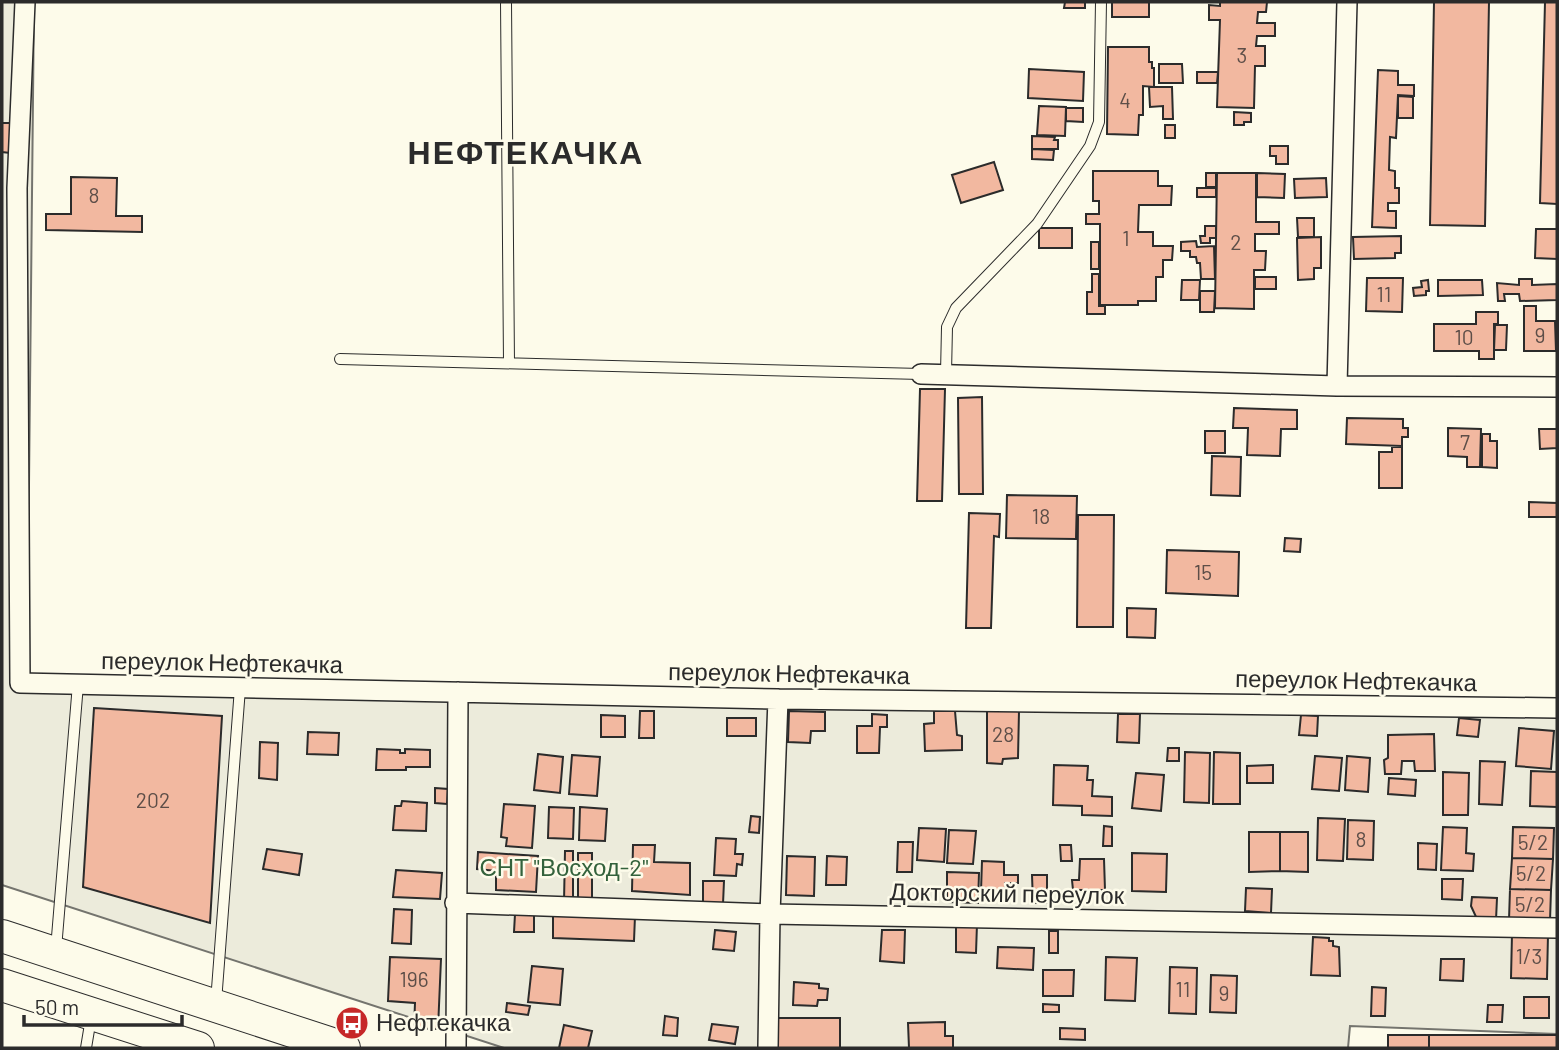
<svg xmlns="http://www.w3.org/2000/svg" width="1559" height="1050" viewBox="0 0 1559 1050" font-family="Barlow,sans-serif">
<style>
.green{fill:#ecebdb;stroke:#74746e;stroke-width:2}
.building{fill:#f2b8a0;stroke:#2b2b2b;stroke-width:2}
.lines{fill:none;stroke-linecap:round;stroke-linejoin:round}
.service-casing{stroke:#2b2b2b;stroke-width:12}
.minor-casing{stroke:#2b2b2b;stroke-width:22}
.trunk-casing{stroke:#2b2b2b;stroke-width:34}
.service{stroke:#fdfbea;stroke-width:10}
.minor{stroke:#fdfbea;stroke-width:19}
.trunk{stroke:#fdfbea;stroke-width:32}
.labels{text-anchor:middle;stroke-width:5;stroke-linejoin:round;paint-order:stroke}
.number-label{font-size:21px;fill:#5d4e48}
.street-label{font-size:24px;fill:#2b2b2b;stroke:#fdfbea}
.park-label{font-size:24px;fill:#34623c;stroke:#fdfbea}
.poi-label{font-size:24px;fill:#2b2b2b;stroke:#fdfbea;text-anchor:start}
.district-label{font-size:32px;font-weight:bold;letter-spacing:2px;fill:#2b2b2b;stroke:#fdfbea}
</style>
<rect width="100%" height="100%" fill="#fdfbea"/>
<path class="green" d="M2 2H34L27 677 1557 708V1034L1350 1026 1348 1048H504L2 885Z"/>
<path class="building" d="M1065 2H1085V8H1064Z
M1112 2H1149V17H1112Z
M1220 2H1267L1266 12H1258L1257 23H1275V36H1257L1256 46H1265V66H1255L1254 108 1217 107 1220 20H1209V5L1220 6Z
M1434 2H1489L1485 226 1430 225Z
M1545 2H1557V204L1540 203Z
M1108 47H1149V62H1152V68H1154V87L1143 86V115H1139L1138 135 1107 134Z
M1159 64H1182L1183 83H1159Z
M1029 69 1084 72 1083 101 1028 98Z
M1378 70 1398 71V85H1414V96L1398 95 1396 138 1390 137 1389 170 1395 171V188H1399V203H1388V211H1396V228L1372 227Z
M1197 72H1218L1217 83H1197Z
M1149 87H1172L1173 119H1163V106L1150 107Z
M1398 96 1413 97V118H1398Z
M1039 106 1066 107 1065 136 1037 135Z
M1066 108H1083V122L1066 121Z
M1234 112 1251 113V122H1244V125H1234Z
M2 123H12L10 153 2 152Z
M1165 125H1175V138H1165Z
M1032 136 1055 137 1054 140H1058V149H1032Z
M1270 146H1288V164H1276V156H1270Z
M1032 149 1054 150 1053 160 1032 159Z
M994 162 1003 190 961 203 952 175Z
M1093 171H1158V186H1172L1171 205H1139L1138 232H1153V246H1173L1172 260H1163V277H1156V301H1138V305H1100V224H1086V214H1099V201H1093Z
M1206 173H1216V187H1206Z
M1217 173H1256V222H1279V234H1255V251H1266L1265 270H1254V309L1215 308Z
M1257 173 1285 174 1284 198 1257 197Z
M71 177 117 178 116 216H142V232L46 230V214H71Z
M1326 178 1327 197 1295 198 1294 179Z
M1197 188H1216V197H1197Z
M1297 218H1314V237H1298Z
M1205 226H1216V238H1210V243H1201L1200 236H1205Z
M1039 228H1072V248H1039Z
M1536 229H1557V259L1535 258Z
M1401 236V253H1395V258L1354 259 1353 237Z
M1321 237V268H1314V279L1298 280 1297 238Z
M1196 241 1197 247 1214 246 1215 279H1201L1200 263H1197L1196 257H1190V251H1181V242Z
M1091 242H1099V269H1091Z
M1092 274H1099V306H1105V314H1087V292H1092Z
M1255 277H1276V289H1255Z
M1367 278H1403L1402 312 1366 311Z
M1519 279H1532V285L1557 284V300L1520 301 1519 294H1504L1505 301H1498L1497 283 1519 285Z
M1182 280H1200L1199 300H1181Z
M1428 280 1429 291H1426V295L1414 296 1413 288 1422 287 1421 281Z
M1438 280H1482L1483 295 1438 296Z
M1200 291H1215L1214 312H1200Z
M1524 306H1536V321H1555L1556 351H1524Z
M1476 312H1498V324H1494V359H1479V351H1434V324H1476Z
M1495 325H1507L1506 350H1494Z
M920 389H945L942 501H917Z
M982 397 983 494H959L958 398Z
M1234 408 1297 410V429H1281L1280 456 1247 455 1248 428H1233Z
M1347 418 1403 419V428H1408V437H1402V446L1346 444Z
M1448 428 1481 429 1480 467H1467V457L1448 456Z
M1539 429H1557V448L1540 449Z
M1205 431H1225V453H1205Z
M1482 434H1490V441H1497V468L1482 467Z
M1392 447H1402V488H1379V452H1392Z
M1212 456 1241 457 1240 496 1211 495Z
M1007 495 1077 496 1076 539 1006 538Z
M1529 502 1557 503V517H1529Z
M969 513 1000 514 999 537 994 536 991 628H966Z
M1078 515H1114L1113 627H1077Z
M1285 538 1301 539 1300 552 1284 551Z
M1167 550 1239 552 1238 596 1166 593Z
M1127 608 1156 609 1155 638 1127 637Z
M94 708 222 716 210 923 83 887Z
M987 710 1019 711 1018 758 1003 759 1002 764 987 763Z
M640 711H654V738H639Z
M789 711 825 712V731H811L810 743 788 742Z
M934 711H955L957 735 962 736V750L925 751 924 724 934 723Z
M872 714 887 715V727H880L879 753H857V726H872Z
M1118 714H1140L1139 743 1117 742Z
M601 715 625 716V737H601Z
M1301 715 1318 716 1317 736 1299 735Z
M727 718H756V736H727Z
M1459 718 1480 720 1478 737 1457 735Z
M1519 728 1554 731 1551 769 1516 766Z
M308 732 339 733 338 755 307 754Z
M1434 734 1435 771H1415L1414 761H1402L1401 774H1385L1384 760 1388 758V735Z
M260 742 278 743 277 780 259 778Z
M1168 748H1179V761H1167Z
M377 749 400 750V753H405V749L430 750V767H406V770H376Z
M1185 752 1210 753 1209 803 1184 802Z
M1214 752 1240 753V804H1213Z
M538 754 563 757 560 793 534 790Z
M572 755 600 757 597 796 569 794Z
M1315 756 1342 758 1339 791 1312 789Z
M1347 756 1370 758 1368 792 1345 790Z
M1480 761 1505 762 1502 805 1479 804Z
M1054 765 1088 766 1087 780H1093L1092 796 1112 797V816L1082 815V806L1053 805Z
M1273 765V783H1247V766Z
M1531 771 1557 772V807L1530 806Z
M1443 772 1469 773 1468 815H1443Z
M1136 773 1164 775 1161 811 1132 808Z
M1389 778 1416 780 1415 796 1388 794Z
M435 788 448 789 447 804 435 803Z
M402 801 427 803 426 831 393 830 395 806H401Z
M504 804 535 806 532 848 506 846 507 838 501 837Z
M549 807 574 808 573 839 548 838Z
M580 807 607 809 605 841 579 840Z
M751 816 760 817 759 833 749 832Z
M1318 818 1345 819 1343 861 1317 860Z
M1348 820 1374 821 1373 860 1347 859Z
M1104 826 1112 827V846H1103Z
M1443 827 1467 828 1466 853 1474 854 1473 871 1441 870Z
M1513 827 1554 828 1553 859 1512 858Z
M919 828 946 829 944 862 917 860Z
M949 830 976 831 973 864 947 863Z
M1249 832H1280V871L1249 872Z
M1280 832H1308V872L1280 871Z
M716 838 736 839 735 854H743L742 865 737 864 736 876 714 875Z
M898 842H913L912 872H897Z
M1418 843 1437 844 1436 870 1418 869Z
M633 845H655L654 862 690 863V895L632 891Z
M1060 845H1071L1072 861H1061Z
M267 849 302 854 299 875 263 869Z
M565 851H573V902H564Z
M478 852 538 856 536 892 496 890V871L477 869Z
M578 853H592V902H578Z
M1132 853 1167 854 1166 892 1132 891Z
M787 856 815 857 814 896 786 895Z
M827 856 847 857 846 885H826Z
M1512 858 1553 859 1551 890 1510 889Z
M1080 859H1104L1105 890H1073L1072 880H1079Z
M982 861 1004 862V875H1018V883H1005V891H981Z
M396 870 442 873 440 899 393 897Z
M947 872 979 873 978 903 947 902Z
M1032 875H1047V903H1033Z
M1442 879H1463L1462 900 1442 899Z
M703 881H724L723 904 703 903Z
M1246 888 1272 889 1271 913 1245 911Z
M1510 889 1551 890 1550 921 1509 920Z
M1472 897 1497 898 1496 920 1477 919 1471 906Z
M394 909 412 910 411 944 392 943Z
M553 913 635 916 634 941 553 938Z
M515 914H534V932H514Z
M956 923 977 924 976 953 956 952Z
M715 930 736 932 734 951 713 949Z
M882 930H905L904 963 880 961Z
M1049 931H1058V953H1049Z
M1512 934 1548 935 1547 979 1511 978Z
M1313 937 1329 938V941H1333V946L1339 947 1340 976 1311 975Z
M998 947 1034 948 1033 970 997 968Z
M390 957 441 959 438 1029 414 1028 415 1003 388 1001Z
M1106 957 1137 958 1135 1001 1105 1000Z
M1441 959H1464L1463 981 1440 980Z
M532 966 563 969 560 1005 528 1002Z
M1170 967 1197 968 1196 1014 1169 1013Z
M1043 970H1074L1073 996H1043Z
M1211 975 1237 976 1236 1013 1210 1012Z
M794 982 819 984V988L828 989 827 1000H818L817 1006 793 1005Z
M1372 987 1386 988 1385 1016H1371Z
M1524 997H1549V1018H1524Z
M507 1003 530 1006 528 1015 506 1012Z
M1043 1004 1059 1005V1012H1043Z
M1488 1005H1503L1502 1022H1487Z
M665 1016 678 1018 677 1036 663 1035Z
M777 1018H840V1048H777Z
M945 1022V1036H953V1048H909L908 1023Z
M712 1024 738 1027 735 1044 709 1040Z
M564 1025 592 1031 588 1048H559Z
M1060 1028 1085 1029V1040L1060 1039Z
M1388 1035H1429V1048H1388Z
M1429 1035H1557V1048H1429Z"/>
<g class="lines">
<defs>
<path id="service" d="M506 2 509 363
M340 359 921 374
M946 373 947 327 956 308 1037 224 1090 146 1099 122 1101 2
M56 949 78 684
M216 1002 240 688
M86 1048 91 1018"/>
<path id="minor" d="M25 2 17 188 20 683 778 699 1557 708
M921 374 1337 386 1557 387
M1337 386 1347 2
M455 903 770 914 1557 928
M456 1048 458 692
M768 1048 770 914 778 699"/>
<path id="trunk" d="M2 936 344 1048
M2 985 198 1048"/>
</defs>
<use href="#service" class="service-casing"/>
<use href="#minor" class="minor-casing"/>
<use href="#trunk" class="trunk-casing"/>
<use href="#service" class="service"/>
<use href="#minor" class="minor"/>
<use href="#trunk" class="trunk"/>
</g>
<defs>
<symbol id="bus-disc" viewBox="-11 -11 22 22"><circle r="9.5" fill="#c62828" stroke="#fdfbea"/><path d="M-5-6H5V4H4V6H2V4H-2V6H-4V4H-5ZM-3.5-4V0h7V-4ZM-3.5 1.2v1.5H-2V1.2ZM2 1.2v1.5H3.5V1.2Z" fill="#fff"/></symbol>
</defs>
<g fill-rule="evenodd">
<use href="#bus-disc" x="333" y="1004" width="38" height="38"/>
</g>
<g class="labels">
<g class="number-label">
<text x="1242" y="63">3</text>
<text x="1125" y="108">4</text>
<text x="94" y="203">8</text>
<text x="1126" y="246">1</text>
<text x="1236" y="250">2</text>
<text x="1384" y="302">11</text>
<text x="1540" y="343">9</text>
<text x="1464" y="345">10</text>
<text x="1465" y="450">7</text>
<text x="1041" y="524">18</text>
<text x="1203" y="580">15</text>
<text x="1003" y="742">28</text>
<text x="153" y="808">202</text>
<text x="1361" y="847">8</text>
<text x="1533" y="850">5/2</text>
<text x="1531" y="881">5/2</text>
<text x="1530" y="912">5/2</text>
<text x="1529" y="964">1/3</text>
<text x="414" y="987">196</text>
<text x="1183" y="997">11</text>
<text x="1224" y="1001">9</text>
</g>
<g class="street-label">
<text transform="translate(222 663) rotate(1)" y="8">переулок Нефтекачка</text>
<text transform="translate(789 674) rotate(1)" y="8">переулок Нефтекачка</text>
<text transform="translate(1356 681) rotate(1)" y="8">переулок Нефтекачка</text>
<text transform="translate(1007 894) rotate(1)" y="8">Докторский переулок</text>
</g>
<g class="park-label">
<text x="564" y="876">СНТ "Восход-2"</text>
</g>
<g class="poi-label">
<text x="376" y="1031">Нефтекачка</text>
</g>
<g class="district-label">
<text x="526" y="164">НЕФТЕКАЧКА</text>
</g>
</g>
<rect width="1559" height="1050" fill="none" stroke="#2b2b2b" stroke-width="7"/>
<path d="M24 1015v10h158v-10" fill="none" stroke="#2b2b2b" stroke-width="3.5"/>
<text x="35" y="1015" font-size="21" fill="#2b2b2b" stroke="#fdfbea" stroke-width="5" paint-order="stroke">50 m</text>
</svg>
